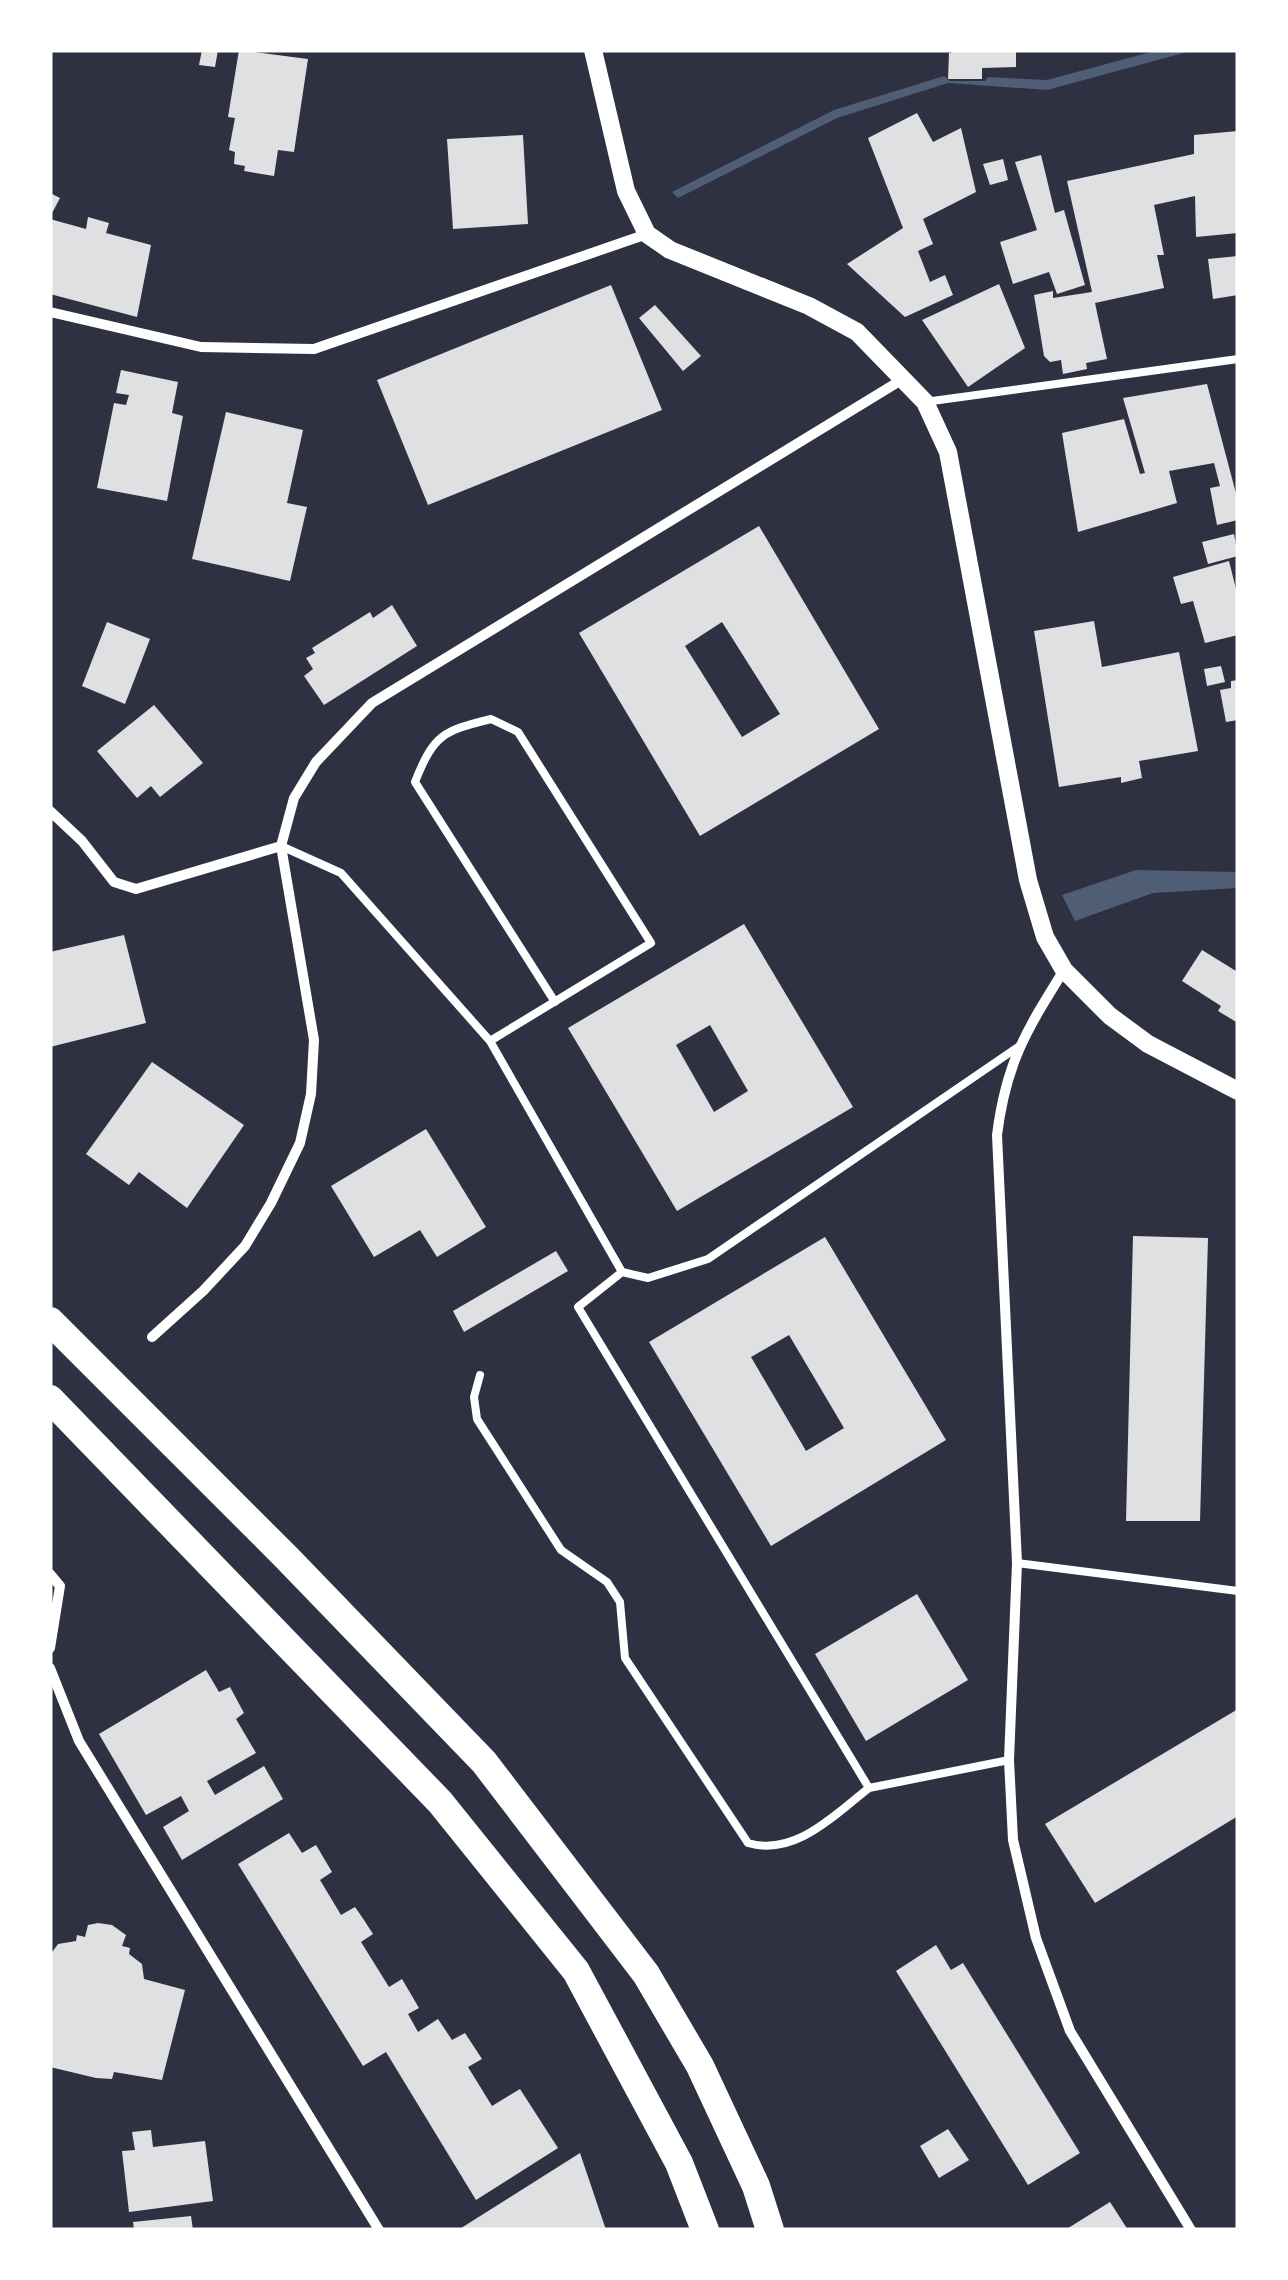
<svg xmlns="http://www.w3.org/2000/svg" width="1288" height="2280" viewBox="0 0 1288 2280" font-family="Karla,sans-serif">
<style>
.water{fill:#4f5d75}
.building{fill:#e0e0e3;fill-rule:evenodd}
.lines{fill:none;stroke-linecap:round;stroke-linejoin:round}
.service{stroke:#fff;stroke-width:8}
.minor{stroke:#fff;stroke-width:10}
.tertiary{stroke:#fff;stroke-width:18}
.trunk{stroke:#fff;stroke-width:28}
</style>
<rect width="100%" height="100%" fill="#2d3142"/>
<path class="water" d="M1158 50H1207L1191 51 1047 90 948 83 837 118 678 198 672 192 834 110 944 76 950 81H985L988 77 1047 80Z
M1136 870 1238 872V888L1153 893 1075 921 1062 895Z"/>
<path class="building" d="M202 50H218L215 67 199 65Z
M239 50 308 59 294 152 278 150 274 176 244 171 245 166 234 164 235 152 229 150 235 118 228 117Z
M963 50H1016V67L982 68V79H948L949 53Z
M917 113 933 142 961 128 976 192 923 219 933 244 918 251 930 282 945 275 953 295 905 317 847 264 903 228 868 138Z
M1238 131V233L1196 237 1195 196 1154 205 1164 255H1157L1164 288 1095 303 1107 359 1086 363 1087 369 1063 374 1061 360 1050 362 1044 356 1034 295 1053 291V298L1092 292 1067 181 1194 154V135Z
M523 135 528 224 453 229 447 139Z
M1041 155 1055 213 1064 210 1085 285 1057 294 1049 272 1013 284 1000 242 1037 230 1015 162Z
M1003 159 1008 180 990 185 983 164Z
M50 193 60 198 50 217Z
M88 217 109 223 106 233 151 245 137 317 50 294V219L86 229Z
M1238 256V295L1213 299 1208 259Z
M999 284 1025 348 968 387 922 320Z
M611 285 662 410 428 505 377 380Z
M655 305 701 356 683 371 639 318Z
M121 370 178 382 172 413 183 416 167 501 97 488 114 403 126 405 129 395 116 393Z
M1207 384 1238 501V520L1217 525 1210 488 1220 486 1214 463 1169 471 1177 503 1078 532 1062 433 1124 419 1140 474 1145 473 1123 398Z
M226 412 303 430 287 503 307 507 290 581 192 559Z
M759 526 879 729 700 836 579 633ZM722 622 780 714 742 737 685 646Z
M1234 534 1238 556 1208 564 1202 542Z
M1229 561 1238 597V635L1205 643 1193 601 1181 604 1173 577Z
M392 605 417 646 324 705 304 676 313 669 306 658 315 653 312 648 370 612 373 618Z
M1094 621 1102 667 1179 652 1198 751 1139 761 1142 778 1121 783V777L1059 787 1034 631Z
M107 622 150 639 125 704 82 686Z
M1221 666 1225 682 1207 686 1204 669Z
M1238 680V720L1226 722 1220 690 1231 688V681Z
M154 705 203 763 160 797 151 786 137 798 97 751Z
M744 924 853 1107 677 1211 568 1028ZM710 1025 748 1091 714 1112 676 1045Z
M124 935 146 1023 50 1047V952Z
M1202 950 1236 971 1238 1023 1218 1011 1221 1006 1182 981Z
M152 1062 244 1125 187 1208 139 1172 129 1185 86 1154Z
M426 1129 486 1227 437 1257 420 1230 374 1257 331 1186Z
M1133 1236 1208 1238 1200 1521H1126Z
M825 1237 946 1440 771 1546 649 1342ZM789 1335 844 1428 806 1451 751 1357Z
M556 1251 568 1271 464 1332 453 1311Z
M917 1594 968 1680 866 1741 815 1654Z
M206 1670 219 1692 230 1687 244 1713 236 1719 256 1753 207 1781 215 1795 264 1766 283 1799 182 1860 163 1827 189 1811 181 1796 146 1815 99 1734Z
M1238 1709V1816L1095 1903 1045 1824Z
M289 1833 302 1853 316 1845 332 1872 320 1880 341 1915 355 1907 364 1920 373 1934 361 1942 389 1987 402 1979 419 2008 408 2014 418 2032 438 2019 452 2040 465 2033 482 2059 468 2067 492 2106 520 2089 558 2148 476 2200 386 2052 363 2066 238 1864Z
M98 1923 112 1925 126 1935 122 1946 130 1948 129 1954 142 1964 144 1979 185 1990 162 2080 114 2072 112 2079 96 2078 50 2067V1955L58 1944 76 1941 77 1935 85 1937 88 1925Z
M936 1945 951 1970 963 1963 1080 2153 1028 2185 896 1971Z
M948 2129 969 2160 939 2178 920 2146Z
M151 2130 153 2147 205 2141 213 2201 129 2212 122 2151 135 2150 132 2132Z
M580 2153 606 2230H458Z
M1110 2202 1128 2230H1065Z
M191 2216 193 2230H134L133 2222Z"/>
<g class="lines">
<path class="service" d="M925 402 1238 359
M281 846 341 873 490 1041 622 1272 578 1307 869 1788 1009 1760
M490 1041 651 943 518 732 491 719C443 731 434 734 415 782L555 1002
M622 1272 648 1278 708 1259 1018 1047
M480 1375 474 1397 477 1419 561 1550 607 1582 620 1602 625 1658 748 1843C795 1857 834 1815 869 1788
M1017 1563 1238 1591"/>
<path class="minor" d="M50 312 201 347 314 349 647 234
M50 811 82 841 114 882 136 889 281 846
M1064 970C1026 1031 1006 1063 997 1135L1017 1563 1009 1760 1013 1840 1036 1938 1070 2031 1191 2230
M152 1337 203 1291 245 1246 271 1203 300 1143 311 1094 314 1040 281 846 294 798 316 762 372 703 903 379
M50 1574 60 1586 50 1648
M50 1668 79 1741 379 2230"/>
<path class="tertiary" d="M593 50 626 191 647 234 670 250 809 306 857 332 925 402 948 452 1028 880 1045 937 1064 970 1110 1016 1148 1044 1238 1091"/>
<path class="trunk" d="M50 1321 287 1558 484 1762 646 1974 700 2066 756 2186 770 2230
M50 1399 440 1802 576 1971 679 2163 705 2230"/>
</g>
<rect width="1288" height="2280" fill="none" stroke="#ffffff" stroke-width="105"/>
</svg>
